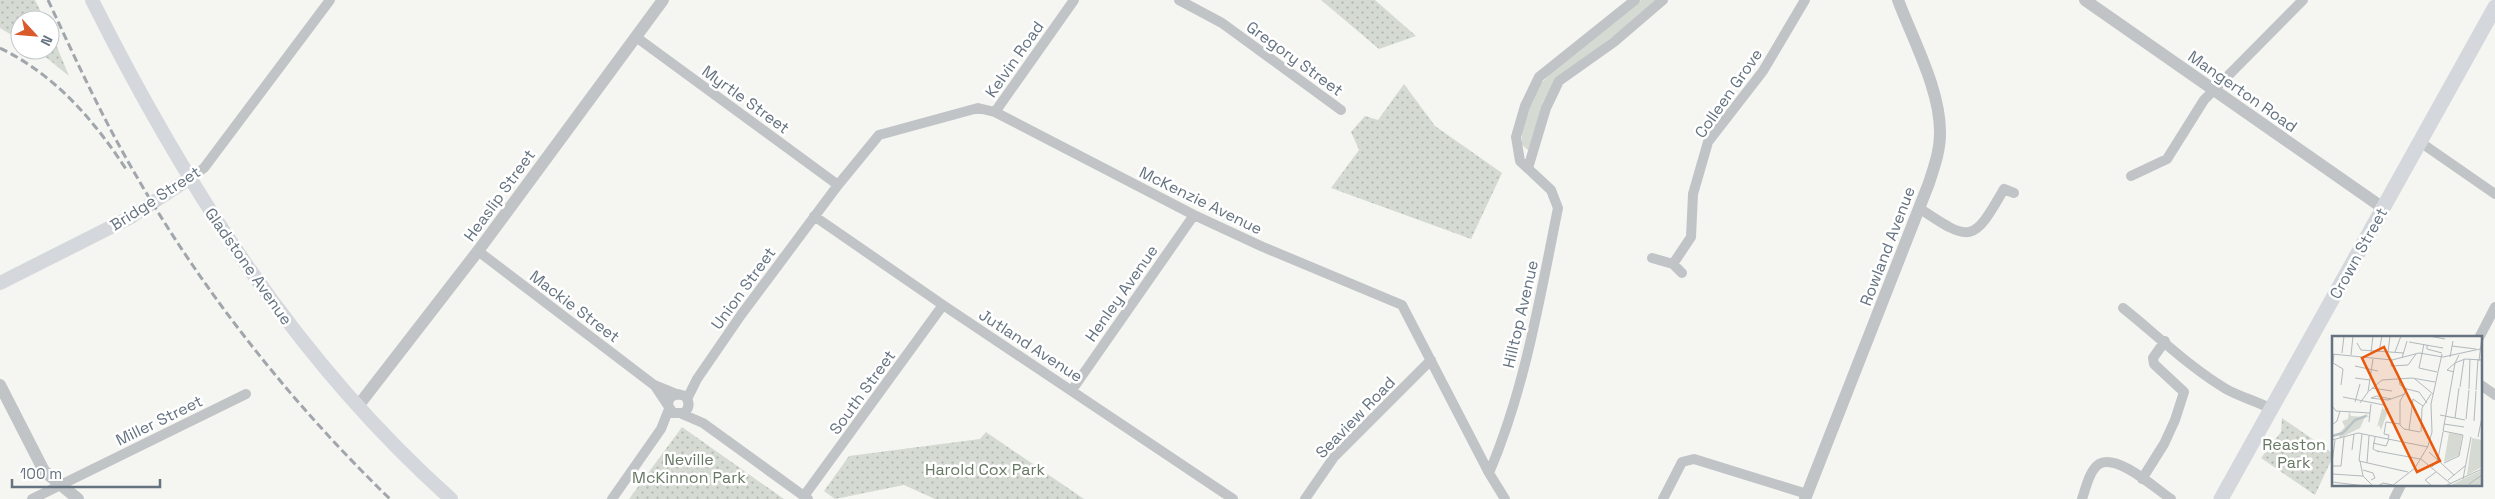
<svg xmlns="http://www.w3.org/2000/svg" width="2495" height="499" viewBox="0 0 2495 499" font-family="'Space Grotesk',sans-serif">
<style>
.grass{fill:url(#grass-dots)}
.garden{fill:#d5dbd2}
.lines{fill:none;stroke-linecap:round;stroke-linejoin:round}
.minor{stroke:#c0c4c7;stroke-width:10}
.tertiary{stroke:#c0c4c7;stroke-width:12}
.secondary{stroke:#d4d8dc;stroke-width:14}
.primary{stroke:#d4d8dc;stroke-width:15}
.rail{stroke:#a1a6ac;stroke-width:3;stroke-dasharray:8 4;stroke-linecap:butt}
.labels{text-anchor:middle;stroke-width:5;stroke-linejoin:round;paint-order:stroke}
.street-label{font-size:16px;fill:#657381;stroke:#fff}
.park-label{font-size:16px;fill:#677864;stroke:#fff}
.inset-river{fill:none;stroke:#b8c2c7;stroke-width:2.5}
.inset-road{fill:none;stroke:#b2b9bd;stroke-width:1}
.view{fill:#e8590c;fill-opacity:0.15;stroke:#e8590c;stroke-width:2.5}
.inset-edge{fill:none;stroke:#657381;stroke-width:2.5}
</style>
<defs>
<pattern id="grass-dots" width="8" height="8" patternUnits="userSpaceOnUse" patternTransform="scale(1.25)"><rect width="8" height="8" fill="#d5dbd2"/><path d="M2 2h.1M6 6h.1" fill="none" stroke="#b0b6b0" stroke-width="1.8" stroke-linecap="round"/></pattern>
</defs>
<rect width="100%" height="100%" fill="#f5f5f1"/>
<path class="grass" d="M0 0H35L45 20H20V40L0 28Z
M1321 0H1375L1416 36 1379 49Z
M50 30 69 76 37 50H50Z
M1404 84 1435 126 1502 173 1471 239 1331 188 1359 150 1351 132 1365 116 1378 120Z
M2282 418 2334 454 2315 495 2261 458 2281 432Z
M682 427 784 499H629Z
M986 432 1084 499H935L904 485 835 499 824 491 849 456 980 439Z"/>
<path class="garden" d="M1641 0H1658L1626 27 1556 78 1543 102 1529 151 1522 145V130L1528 106 1541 83 1561 64Z"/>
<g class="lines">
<path class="minor" d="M1179 0 1222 23 1341 110
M636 37 838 185
M995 112 1074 0
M2420 142 2495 194
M1528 168 1546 108 1559 81 1614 42 1663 0
M2131 176 2167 159 2204 100 2303 0
M190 178 204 168 330 0
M1919 208C1971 243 1973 243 2004 189L2014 193
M814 216 943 305 1233 499
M478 251 654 385 676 394
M1652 258 1673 264 1691 237 1693 194 1708 142 1763 71 1805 0
M1673 264 1682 273
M2123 308C2157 335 2189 367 2226 389 2240 397 2257 401 2271 409
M2479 338 2495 307
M2481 385 2495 395
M655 386 673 413H684C690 408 690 402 685 396L678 394 670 397 668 404
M1072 390 1194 215
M687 399 697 379 741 315 838 185 879 135 978 108 995 112 1194 215 1263 247 1402 305 1489 473 1505 499
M682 414 703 423 808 499
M1489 473C1525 389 1540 297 1558 208L1551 190 1520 161 1516 137 1525 106 1539 77 1635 0
M2142 479 2164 444 2175 420 2184 392 2154 364 2153 358 2165 341
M804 496 943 305
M32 499 246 394
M612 499 661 429 669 409
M1305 499 1334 457 1431 360
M1663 499 1682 462 1694 459 1807 494
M2082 499C2086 488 2089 471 2099 464 2117 453 2156 489 2171 499
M2394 499 2401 485"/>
<path class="tertiary" d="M2085 0 2383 208
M0 385 44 471 78 499
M358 406 478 251 663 0
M1805 499 1929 183C1934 167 1940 151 1940 134 1941 91 1913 40 1898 0"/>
<path class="secondary" d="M92 0C184 184 296 361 451 499
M0 283 131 217 190 178"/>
<path class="primary" d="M2221 499 2495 7"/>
<path class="rail" d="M48 0C75 58 102 117 134 172 203 292 291 403 390 499
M0 48C55 75 93 119 126 169"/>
</g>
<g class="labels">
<g class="street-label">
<text transform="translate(1295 58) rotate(36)" y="6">Gregory Street</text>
<text transform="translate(1014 59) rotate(-55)" y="6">Kelvin Road</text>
<text transform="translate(2243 91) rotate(35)" y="6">Mangerton Road</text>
<text transform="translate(1728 93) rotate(-55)" y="6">Colleen Grove</text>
<text transform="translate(746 99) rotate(36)" y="6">Myrtle Street</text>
<text transform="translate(499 195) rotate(-54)" y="6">Heaslip Street</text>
<text transform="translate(155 198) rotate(-33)" y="6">Bridge Street</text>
<text transform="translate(1201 200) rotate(26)" y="6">McKenzie Avenue</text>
<text transform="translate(1887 246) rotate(-69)" y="6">Rowland Avenue</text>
<text transform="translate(2358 253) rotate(-61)" y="6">Crown Street</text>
<text transform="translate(249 266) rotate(55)" y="6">Gladstone Avenue</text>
<text transform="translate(743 288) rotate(-54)" y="6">Union Street</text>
<text transform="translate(1121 293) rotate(-55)" y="6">Henley Avenue</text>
<text transform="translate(575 306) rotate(37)" y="6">Mackie Street</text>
<text transform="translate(1520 314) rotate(-77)" y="6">Hilltop Avenue</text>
<text transform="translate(1031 345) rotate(33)" y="6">Jutland Avenue</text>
<text transform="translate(862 392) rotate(-54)" y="6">South Street</text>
<text transform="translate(1355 417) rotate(-46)" y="6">Seaview Road</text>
<text transform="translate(159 420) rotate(-26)" y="6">Miller Street</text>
</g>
<g class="park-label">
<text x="2294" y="450">Reaston<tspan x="2294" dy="18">Park</tspan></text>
<text x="689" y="465">Neville<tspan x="689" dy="18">McKinnon Park</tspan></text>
<text x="985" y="475">Harold Cox Park</text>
</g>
</g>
<g transform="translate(2332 336)">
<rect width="150" height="150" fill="#f5f5f1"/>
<path d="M51 69V73L57 72 49 94 47 89 45 91ZM17 75 19 80 33 81 34 77 37 81H33L28 92 8 102 6 98 13 91 10 85 16 83ZM140 102 150 104V131L135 139ZM150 134V150H117Z" fill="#d5dbd2"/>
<path d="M117 97 130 99 127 119 112 126Z" fill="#d5dbd2"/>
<path class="inset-river" d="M0 100 11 97 23 84 34 80"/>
<path class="inset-road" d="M97 0 113 3M77 6 111 12M25 7 29 14 72 17M92 8 87 32 105 36M95 9V13L110 17M120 10 144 13M47 16 50 0M56 16 58 0M63 16 69 0M10 17 12 0M39 17 41 0M0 18 60 24 87 17 111 21 148 13M19 19 21 0M127 19 123 27 133 23 150 24M118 21 121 5M70 22 75 5M60 24 59 30 76 29 84 18M147 25 150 0M1 27 11 33 9 49M23 30 46 35M0 33 2 18M122 36 115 34 123 27M23 42 38 44M67 43 68 49 75 53 68 65V89L72 93 88 96M83 43 101 58M128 51 132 23M40 52 60 55M75 53 87 56 95 67M137 53 138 23M144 54 146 23M37 55 50 44 80 42 103 46M11 61 52 69M59 63 45 60 39 62 56 64 73 58M23 66 28 48M28 67 36 56 41 23M1 71 4 75 38 77M108 79 133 84M123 82 127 52M134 83 137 54M142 85 144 55M37 86 39 68M112 88 132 91M0 89 5 85 8 75M77 94 81 63 91 70M111 95 123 27M111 95 131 99M89 96 90 72 99 58M30 98 27 125 76 136M43 101 41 113 47 116M146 101 150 81M56 103 57 99 52 98 54 86 68 88M0 104 26 97 96 111M41 107 54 110 57 103M20 114 22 98M45 115 88 123M97 116 122 139M89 123 119 148M28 125 31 140M0 127 3 104M35 127 37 100M112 127 127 120 131 99M0 130H9L12 101M100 131 106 123 111 96M31 134 41 137 43 142 39 144M0 138 31 140 41 150M131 143 139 101M116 144 133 130M0 146 33 150M137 148 150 139M46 150 51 147 61 149M60 150 83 132 96 110 100 96 99 68 110 18M100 150 93 144 104 136M113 150 150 133"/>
<path class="view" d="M52 11 108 125 85 136 30 22Z"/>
<rect width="150" height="150" class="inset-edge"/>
</g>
<g transform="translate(35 35) rotate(116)"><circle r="24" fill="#ffffff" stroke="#c1c7cd"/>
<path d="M0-4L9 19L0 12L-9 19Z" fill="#d95b2d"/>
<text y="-8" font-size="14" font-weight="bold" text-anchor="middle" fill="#657381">N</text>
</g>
<path d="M12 479v8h148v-8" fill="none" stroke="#657381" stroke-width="2.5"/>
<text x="20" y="479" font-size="15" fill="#657381" stroke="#ffffff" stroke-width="4" paint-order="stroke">100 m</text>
</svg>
